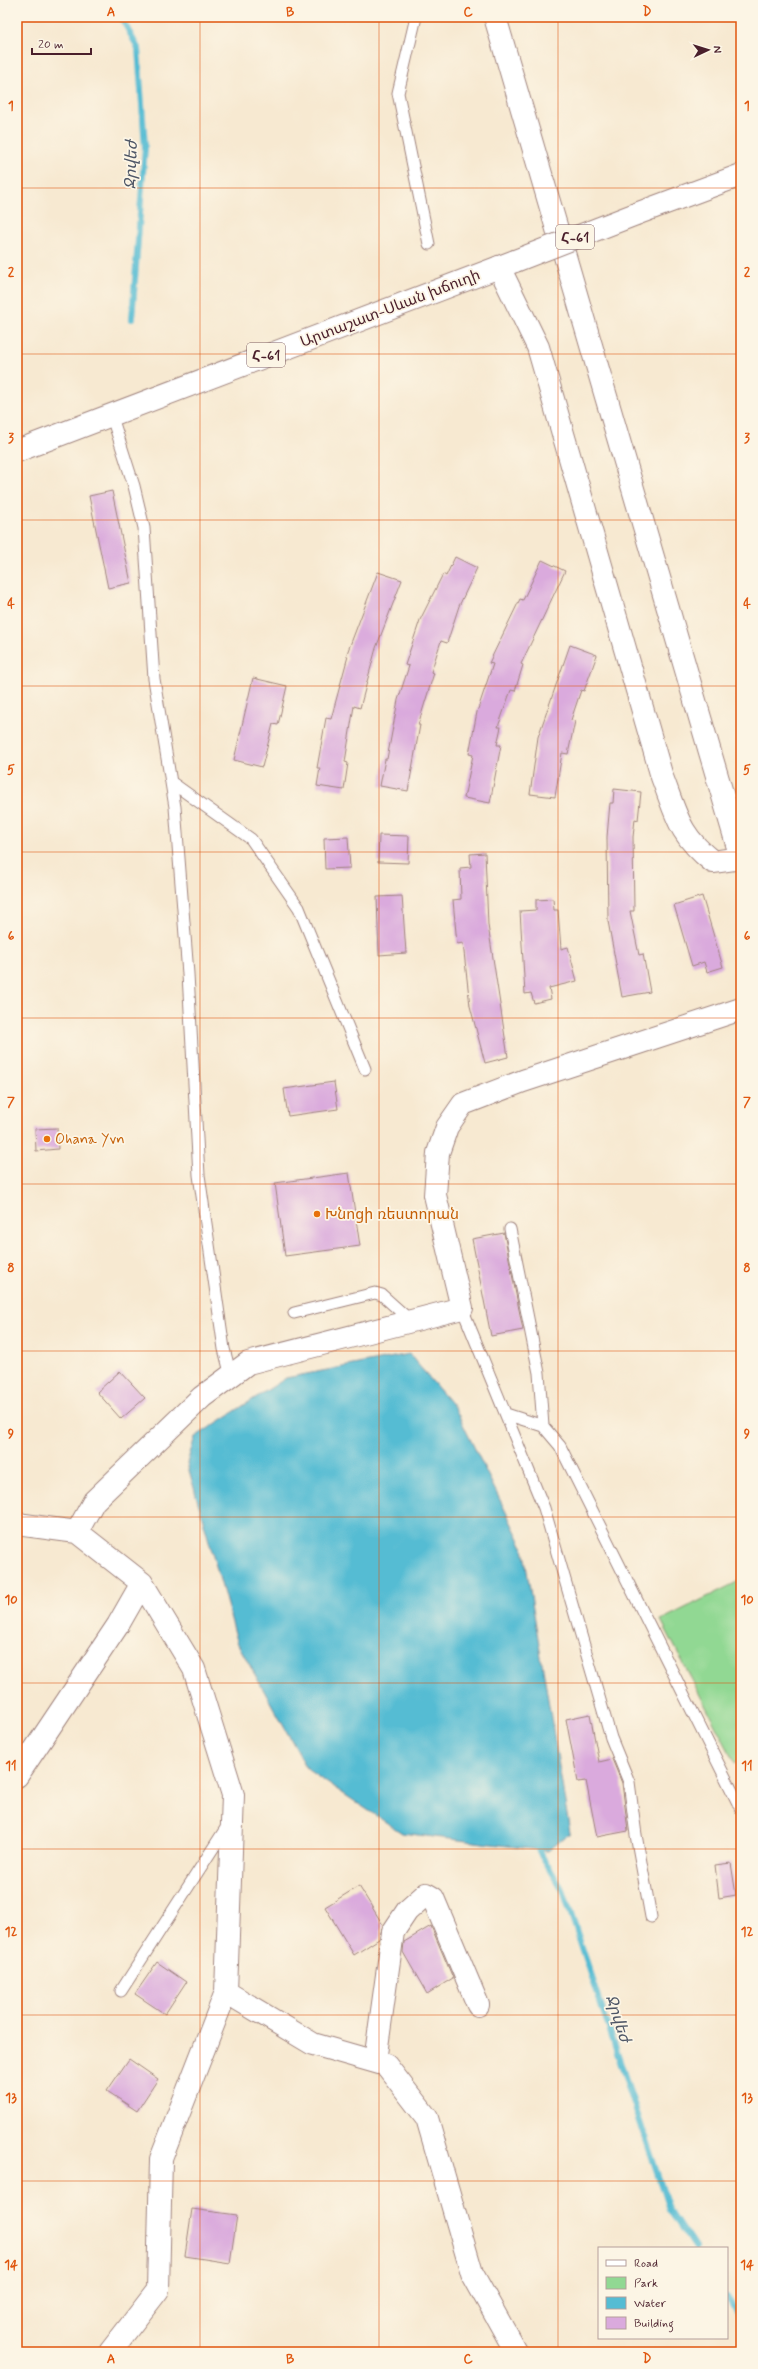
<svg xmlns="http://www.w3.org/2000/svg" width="758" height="2369" viewBox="0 0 758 2369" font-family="Mynerve,'Noto Sans Armenian',sans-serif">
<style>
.green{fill:#91d893;stroke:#6e7c5f}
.water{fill:#55bcd3;stroke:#506e7f}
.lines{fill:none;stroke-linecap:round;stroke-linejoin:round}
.stream{stroke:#55bcd3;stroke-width:6}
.building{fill:#daaadd}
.lane-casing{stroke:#a0847e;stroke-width:13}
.street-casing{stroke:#a0847e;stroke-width:24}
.secondary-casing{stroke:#a0847e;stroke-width:24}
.primary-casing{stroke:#a0847e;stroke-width:24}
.lane{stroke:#fff;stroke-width:11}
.street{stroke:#fff;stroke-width:22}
.secondary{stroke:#fff;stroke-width:22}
.primary{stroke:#fff;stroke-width:22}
.primary-bridge-casing{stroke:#a0847e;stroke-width:24;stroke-linecap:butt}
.primary-bridge{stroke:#fff;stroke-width:22}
.grid{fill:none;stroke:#e0560e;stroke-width:1;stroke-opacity:0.55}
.food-dot{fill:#e8710a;stroke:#fcf5e5;stroke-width:1.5}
.labels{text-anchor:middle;stroke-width:3.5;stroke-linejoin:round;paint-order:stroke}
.shield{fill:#fcf5e5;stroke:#7f5f63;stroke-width:1}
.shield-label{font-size:14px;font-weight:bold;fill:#4a1f2b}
.street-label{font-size:15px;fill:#4a1f2b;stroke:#fcf5e5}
.food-label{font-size:15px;fill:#c56008;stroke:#fcf5e5;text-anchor:start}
.water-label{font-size:16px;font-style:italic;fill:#4e5666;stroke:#fcf5e5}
.neatline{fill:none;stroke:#e0560e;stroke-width:1.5}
.grid-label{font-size:13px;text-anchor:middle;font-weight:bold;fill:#e0560e}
</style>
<rect width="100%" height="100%" fill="#fcf5e5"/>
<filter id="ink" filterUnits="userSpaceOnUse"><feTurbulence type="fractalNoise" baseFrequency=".025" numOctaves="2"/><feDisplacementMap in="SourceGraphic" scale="8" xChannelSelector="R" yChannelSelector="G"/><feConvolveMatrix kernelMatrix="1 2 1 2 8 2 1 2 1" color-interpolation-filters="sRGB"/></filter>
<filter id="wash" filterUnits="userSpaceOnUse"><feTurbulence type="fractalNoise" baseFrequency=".012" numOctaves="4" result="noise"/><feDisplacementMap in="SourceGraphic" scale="16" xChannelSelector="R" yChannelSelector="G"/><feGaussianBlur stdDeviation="0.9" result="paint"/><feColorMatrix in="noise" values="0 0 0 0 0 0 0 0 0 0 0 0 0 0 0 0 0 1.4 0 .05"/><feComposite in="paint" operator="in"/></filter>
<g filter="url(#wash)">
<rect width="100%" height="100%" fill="#f7e9d1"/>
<path class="green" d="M741 1580V1759L735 1763 661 1620Z"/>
<path class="water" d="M409 1354 455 1408 523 1547 570 1833 548 1851 402 1833 308 1770 238 1644 187 1463 195 1437 286 1378Z"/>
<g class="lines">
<path class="stream" d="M121 17 138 48 145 147 132 319
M534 1843 563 1890 669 2209 695 2248
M727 2297 741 2319"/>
</g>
<g id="blocks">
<path class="building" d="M112 491 131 583 108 588 89 496Z
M455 557 477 568 459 606 447 643 441 641 431 672 434 673 418 725H420L408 791 380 786 385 759H387L398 700 409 666 405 665 420 620 443 574 446 576Z
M542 560 565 571 521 664 523 665 515 691 511 690 498 727H501L497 745H501L490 803 464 798 473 755 469 754 477 712 493 664 489 663 520 599 523 600Z
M378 572 402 580 376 648 360 708 354 706 345 762 348 763 344 790 317 786 320 768H317L326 718 331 719 348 656H346Z
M570 645 597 655 584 691 581 690 571 720 575 721 568 754 562 753 555 797 530 794 538 737Z
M253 678 287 686 278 725 273 724 262 767 234 760Z
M614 789 641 792 638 820 635 819 633 837 634 911H630L639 955 643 954 650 992 622 997 608 921 607 837 610 803H613Z
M379 835 409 836 408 863 378 862Z
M348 837 350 868 325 869 324 838Z
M485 853 488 925 508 1057 485 1063 470 1006 463 943 457 944 453 900 461 899 460 868 471 867 470 854Z
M402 896 406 953 379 955 377 897Z
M702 896 723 967 707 972 704 962 692 966 674 905Z
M553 899 554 910H558L561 949 568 947 577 981 549 988 551 999 534 1003 531 993 525 994 520 911 536 910V900Z
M334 1082 338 1109 288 1116 284 1089Z
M57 1128 58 1149 36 1151 35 1129Z
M349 1173 360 1246 285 1256 275 1183Z
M504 1233 523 1330 491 1336 472 1239Z
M120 1371 145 1398 121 1419 97 1392Z
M590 1714 599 1762 612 1759 622 1783 628 1831 597 1837 586 1781 578 1782 566 1719Z
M731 1863 736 1895 719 1898 715 1865Z
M359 1886 383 1925 379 1939 354 1955 325 1907Z
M431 1926 453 1978 427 1994 403 1952 404 1942Z
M157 1962 186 1982 165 2014 135 1994Z
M129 2059 158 2079 137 2111 107 2091Z
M192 2209 237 2215 230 2263 185 2256Z"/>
</g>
</g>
<g filter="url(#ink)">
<use href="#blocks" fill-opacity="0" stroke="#a0847e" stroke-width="1"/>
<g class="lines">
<defs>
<path id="lane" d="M416 17 398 93 429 244
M111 414 134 486 144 528 154 679 175 807 188 974 199 1175 224 1349 231 1376
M171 782 251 839 299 908 365 1069
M510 1229 539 1373 543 1426
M462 1308 544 1508 611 1738 629 1782 636 1835 651 1917
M294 1313 375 1293 382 1295 411 1321
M506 1414 543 1426 560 1446 741 1809
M121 1991 228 1825"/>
<path id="street" d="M17 1524 77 1532 142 1583 194 1669 233 1795 226 1992 161 2159 158 2290 110 2352
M77 1532 94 1501 202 1397 248 1363 462 1308 435 1195 438 1153 447 1127 463 1104 523 1081 741 1009
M17 1776 118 1625 142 1583
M226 1992 313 2044 386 2065 427 2118 472 2273 516 2352
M375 2061 393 1932 407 1911 426 1894 433 1898 478 2005"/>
<path id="secondary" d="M495 17 741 858
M499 267 538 347 662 777C677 816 679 835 713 862L741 858"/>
<path id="primary" d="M636 214 741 175
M17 451 515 261"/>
</defs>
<use href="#lane" class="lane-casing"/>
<use href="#street" class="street-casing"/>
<use href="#secondary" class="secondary-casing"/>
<use href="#primary" class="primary-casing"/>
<use href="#lane" class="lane"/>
<use href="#street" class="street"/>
<use href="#secondary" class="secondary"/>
<use href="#primary" class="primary"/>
<defs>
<path id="primary-bridge" d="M515 261 636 214"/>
</defs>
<use href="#primary-bridge" class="primary-bridge-casing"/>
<use href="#primary-bridge" class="primary-bridge"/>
</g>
</g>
<path class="grid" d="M200 17V2352M379 17V2352M558 17V2352M17 188H741M17 354H741M17 520H741M17 686H741M17 852H741M17 1018H741M17 1184H741M17 1351H741M17 1517H741M17 1683H741M17 1849H741M17 2015H741M17 2181H741"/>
<g class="food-dot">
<circle cx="47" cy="1139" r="4"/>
<circle cx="317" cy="1214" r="4"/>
</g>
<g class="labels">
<g class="shield">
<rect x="556" y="225" width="38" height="24" rx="3"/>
<rect x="247" y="343" width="38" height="24" rx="3"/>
</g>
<g class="shield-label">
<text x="575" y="242">Հ-61</text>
<text x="266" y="360">Հ-61</text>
</g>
<g class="street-label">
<text transform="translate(390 308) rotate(-21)" y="5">Արտաշատ-Սևան խճուղի</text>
</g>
<g class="food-label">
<text x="55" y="1144">Ohana Yvn</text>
<text x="325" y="1219">Խնոցի ռեստորան</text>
</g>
<g class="water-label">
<text transform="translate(130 165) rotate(-88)" y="6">Ջրվեժ</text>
<text transform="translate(619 2018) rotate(72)" y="6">Ջրվեժ</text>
</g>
</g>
<rect width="758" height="2369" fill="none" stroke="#fcf5e5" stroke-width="44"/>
<rect x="598" y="2247" width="130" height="92" fill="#fcf5e5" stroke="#b59f9b"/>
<rect x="606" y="2260" width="20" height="6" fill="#ffffff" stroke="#b59f9b"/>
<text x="634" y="2267" font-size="12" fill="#4a1f2b">Road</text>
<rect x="606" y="2277" width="20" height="12" fill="#91d893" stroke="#b59f9b"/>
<text x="634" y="2287" font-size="12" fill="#4a1f2b">Park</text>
<rect x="606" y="2297" width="20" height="12" fill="#55bcd3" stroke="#b59f9b"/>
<text x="634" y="2307" font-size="12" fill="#4a1f2b">Water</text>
<rect x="606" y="2317" width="20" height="12" fill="#daaadd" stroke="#b59f9b"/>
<text x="634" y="2327" font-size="12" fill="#4a1f2b">Building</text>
<g transform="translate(708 50) rotate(86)" stroke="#fcf5e5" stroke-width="3" paint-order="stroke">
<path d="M0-3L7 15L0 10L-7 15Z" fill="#4a1f2b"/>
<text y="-6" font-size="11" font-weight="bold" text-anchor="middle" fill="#4a1f2b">N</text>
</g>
<path d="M32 48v6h59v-6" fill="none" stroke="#4a1f2b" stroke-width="2"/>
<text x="38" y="48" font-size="12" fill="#4a1f2b" stroke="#fcf5e5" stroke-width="3" paint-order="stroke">20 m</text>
<rect x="22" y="22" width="714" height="2325" class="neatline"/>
<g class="grid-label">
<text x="111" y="16">A</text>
<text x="290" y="16">B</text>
<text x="468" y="16">C</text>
<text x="647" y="16">D</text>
<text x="11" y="110">1</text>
<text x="747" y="110">1</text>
<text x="11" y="276">2</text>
<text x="747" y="276">2</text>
<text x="11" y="442">3</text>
<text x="747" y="442">3</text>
<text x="11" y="608">4</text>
<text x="747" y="608">4</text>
<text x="11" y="774">5</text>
<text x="747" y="774">5</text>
<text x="11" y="940">6</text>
<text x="747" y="940">6</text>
<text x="11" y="1106">7</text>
<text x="747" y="1106">7</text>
<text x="11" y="1272">8</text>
<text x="747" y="1272">8</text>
<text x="11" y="1438">9</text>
<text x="747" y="1438">9</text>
<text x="11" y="1604">10</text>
<text x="747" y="1604">10</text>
<text x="11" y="1770">11</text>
<text x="747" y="1770">11</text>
<text x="11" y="1936">12</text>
<text x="747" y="1936">12</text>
<text x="11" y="2102">13</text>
<text x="747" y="2102">13</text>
<text x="11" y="2269">14</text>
<text x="747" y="2269">14</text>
<text x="111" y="2363">A</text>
<text x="290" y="2363">B</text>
<text x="468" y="2363">C</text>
<text x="647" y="2363">D</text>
</g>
</svg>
